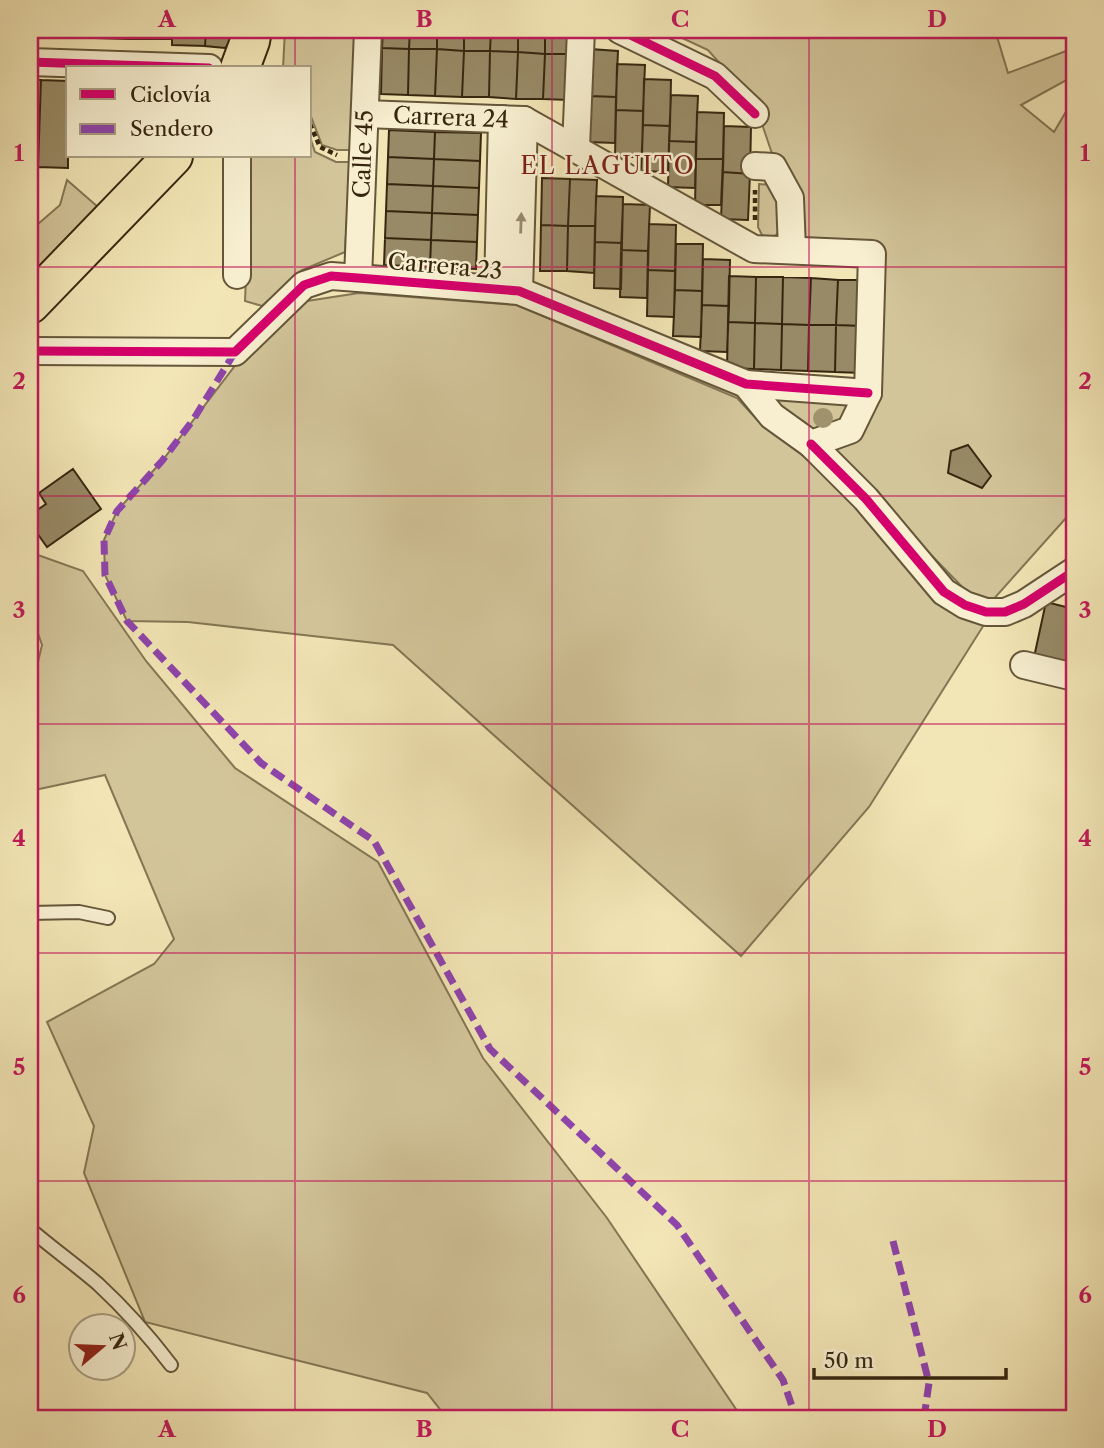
<svg xmlns="http://www.w3.org/2000/svg" width="1104" height="1448" viewBox="0 0 1104 1448" font-family="'Libre Caslon Text',serif">
<style>
.green{fill:#d3c59a;stroke:#847654;stroke-width:2}
.building{fill:#988a66;stroke:#36260f;stroke-width:2}
.lines{fill:none;stroke-linecap:round;stroke-linejoin:round}
.lane-casing{stroke:#655639;stroke-width:16}
.street-casing{stroke:#655639;stroke-width:30}
.highway-casing{stroke:#36260f;stroke-width:42}
.path{stroke:#36260f;stroke-width:4.5;stroke-dasharray:5 3.5;stroke-linecap:butt}
.lane{stroke:#f7efd0;stroke-width:12}
.street{stroke:#f7efd0;stroke-width:26}
.highway{stroke:#f3e6b6;stroke-width:38}
.quiet{stroke:#8e44ad;stroke-width:7;stroke-dasharray:14 7;stroke-linecap:butt}
.cycleway-casing{stroke:#f7efd0;stroke-width:13}
.cycleway{stroke:#d6006c;stroke-width:9}
.tree{fill:#a0926d}
.oneway{fill:#968a70}
.grid{fill:none;stroke:#c2185b;stroke-width:2;stroke-opacity:0.55}
.labels{text-anchor:middle;stroke-width:5;stroke-linejoin:round;paint-order:stroke}
.street-label{font-size:23px;fill:#36260f;stroke:#f7efd0}
.neighbourhood-label{font-size:24px;letter-spacing:2px;fill:#7a1f14;stroke:#f7efd0}
.neatline{fill:none;stroke:#c2185b;stroke-width:2.5}
.grid-label{font-size:23px;text-anchor:middle;font-weight:bold;fill:#c2185b}
</style>
<rect width="100%" height="100%" fill="#f3e6b6"/>
<filter id="stains"><feTurbulence type="fractalNoise" baseFrequency=".00286" numOctaves="4"/><feColorMatrix values="0 0 0 0 .2 0 0 0 0 .09 0 0 0 0 .02 0 0 0 .5 -.17"/></filter>
<radialGradient id="worn" r=".72"><stop offset=".6" stop-color="#630" stop-opacity="0"/><stop offset="1" stop-color="#630" stop-opacity=".3"/></radialGradient>
<path class="green" d="M285 30H356L351 150H337L322 145 310 114V68H283Z
M665 30H995L1008 73 1074 48V76L1021 105 1054 132 1074 98V509L992 601 974 599 830 451 856 439 882 252 802 242 762 124 765 123 766 115 708 50Z
M310 137 315 152 336 162H350L345 252 302 270 262 306 245 301 251 156H310Z
M67 180 98 207 30 275V231L60 205Z
M759 184 772 185 780 205V231L773 238 763 237 758 227Z
M359 293 517 305 737 398 762 425 801 454 987 620 869 807 741 956 393 645 188 622 127 621 105 575 104 540 117 511 162 461 244 354 307 301Z
M767 394 853 401 845 423 814 434 781 411Z
M35 554 83 571 146 661 235 768 378 862 483 1058 607 1218 742 1418H447L427 1393 145 1322 84 1173 94 1126 47 1022 154 964 174 939 105 775 30 791V695L42 645 30 610V561Z"/>
<path class="building" d="M30 30H62V38H30Z
M62 30H97L96 38H62Z
M97 30H127V39L96 38Z
M127 30H172V39H127Z
M172 30H206L205 46 172 45Z
M206 30H231V42L225 48 205 46Z
M383 30H410L409 49 382 48Z
M410 30H437V49H409Z
M437 30H464V51L437 49Z
M464 30H491L490 51H464Z
M491 30H518V52L490 51Z
M518 30H545V54L518 52Z
M545 30H572V54H545Z
M382 48 409 49 408 95 381 94Z
M409 49H437L435 96 408 95Z
M437 49 464 51 462 97 435 96Z
M590 49 618 51 616 97 589 96Z
M464 51H490L489 97H462Z
M490 51 518 52 516 99 489 97Z
M518 52 545 54 543 99H516Z
M545 54H572L570 100 543 99Z
M617 64 645 65 643 111 616 110Z
M644 79 671 80 670 126 643 125Z
M30 80H41L38 167H30Z
M41 80 68 81V168L38 167Z
M671 95 698 96 696 142 669 141Z
M589 96 616 97 615 143 588 142Z
M616 110 643 111 642 157H615Z
M697 112 724 113 723 159H696Z
M643 125 670 126 668 172 641 171Z
M724 126 751 127 750 174 723 172Z
M389 130 435 132 434 159 388 157Z
M435 132 481 133 480 161 434 159Z
M669 141 696 142 695 188 668 187Z
M388 157 434 159 433 186 387 184Z
M434 159 480 161 479 188 433 186Z
M696 159H723L721 205H695Z
M30 167H38L36 201 30 200Z
M723 172 750 174 748 220 721 219Z
M542 178 570 179 568 226 541 225Z
M570 179 597 180 595 226H568Z
M387 184 433 186 432 213 386 211Z
M433 186 479 188 478 215 432 213Z
M596 196 623 197 622 243 595 242Z
M623 204 650 205 648 251 621 250Z
M386 211 432 213 431 240 385 238Z
M432 213 478 215 477 242 431 240Z
M649 224 676 225 675 271 648 270Z
M541 225 568 226 567 271H540Z
M568 226H595L594 273 567 271Z
M385 238 431 240 430 267 384 265Z
M431 240 477 242 476 269 430 267Z
M595 242 622 243 621 289 594 288Z
M676 244H703L702 291 675 290Z
M621 250 648 251 647 298 620 297Z
M703 259 730 260 729 306 702 305Z
M648 270 675 271 674 317 647 316Z
M729 276 756 277 755 323 728 322Z
M756 277H783L782 324 755 323Z
M783 277 811 278 809 325 782 324Z
M811 278 838 280 836 325H809Z
M838 280H864L863 326 836 325Z
M675 290 702 291 701 337 673 336Z
M702 305 729 306 727 352 700 351Z
M728 322 755 323 754 369 727 368Z
M755 323 782 324 781 370 754 369Z
M782 324 809 325 808 371 781 370Z
M809 325H836L835 372 808 371Z
M836 325 863 326 862 373 835 372Z
M968 445 991 476 982 488 948 473 951 451Z
M73 469 101 509 47 547 30 523V515L46 504 39 493Z
M1046 602 1074 609V671L1033 662Z"/>
<g class="lines">
<defs>
<path id="lane" d="M30 913 79 912 108 918
M30 1229C52 1248 76 1265 98 1284 125 1309 149 1336 171 1365"/>
<g id="street">
<path d="M620 30 715 76 755 114"/>
<path d="M30 62 209 68"/>
<path id="s1" d="M365 114 524 120 754 249 872 254 868 393 850 430 811 444 772 416 746 384"/>
<path d="M576 147 581 30"/>
<path d="M755 166 773 167 790 198 792 250"/>
<path d="M237 275V156"/>
<path id="s2" d="M358 278 368 30"/>
<path d="M498 289 502 119"/>
<path d="M519 291 524 120"/>
<path d="M30 351 235 352 304 285 331 276 358 278 519 291 746 384 868 393"/>
<path d="M811 444 866 499 944 592 965 605 986 612H1005L1024 604 1074 571"/>
<path d="M1024 665 1074 677"/>
</g>
<path id="highway" d="M240 68 250 41 252 30
M30 304 173 156"/>
</defs>
<use href="#lane" class="lane-casing"/>
<use href="#street" class="street-casing"/>
<use href="#highway" class="highway-casing"/>
<path class="path" d="M310 124 320 147 337 155
M755 220V190"/>
<use href="#lane" class="lane"/>
<use href="#street" class="street"/>
<use href="#highway" class="highway"/>
<path class="quiet" d="M235 352 193 420 162 461 117 511 104 540 105 575 127 621 261 763 374 841 490 1049 677 1225 783 1380 796 1418
M893 1241 929 1383 924 1418"/>
<defs>
<path id="cycleway" d="M620 30 715 76 755 114
M30 62 209 68
M30 351 235 352 304 285 331 276 358 278 519 291 746 384 868 393
M811 444 866 499 944 592 965 605 986 612H1005L1024 604 1074 571"/>
</defs>
<use href="#cycleway" class="cycleway-casing"/>
<use href="#cycleway" class="cycleway"/>
</g>
<circle class="tree" cx="823" cy="418" r="10"/>
<defs><path id="oneway-solid" d="M-6-.8H1V-3.2L6.5 0L1 3.2V.8H-6Z" transform="scale(1.75)"/></defs>
<use class="oneway" href="#oneway-solid" transform="translate(521 223) rotate(-88)"/>
<path class="grid" d="M295 30V68M552 30V1418M809 30V1418M295 156V1418M30 267H1074M30 496H1074M30 724H1074M30 953H1074M30 1181H1074"/>
<g class="labels">
<g class="street-label">
<text dy="8" stroke="none"><textPath href="#s1" startOffset="86">Carrera 24</textPath></text>
<text dy="8" stroke="none"><textPath href="#s2" startOffset="124">Calle 45</textPath></text>
<text transform="translate(445 266) rotate(5)" y="8">Carrera 23</text>
</g>
<g class="neighbourhood-label">
<text x="608" y="174">EL LAGUITO</text>
</g>
</g>
<rect width="1104" height="1448" fill="none" stroke="#f3e6b6" stroke-width="77"/>
<rect x="66" y="66" width="245" height="91" fill="#f7efd0" stroke="#aa9f83" stroke-width="2"/>
<rect x="80" y="89" width="35" height="10" fill="#d6006c" stroke="#aa9f83" stroke-width="2"/>
<text x="130" y="102" font-size="21" fill="#36260f">Ciclovía</text>
<rect x="80" y="124" width="35" height="10" fill="#8e44ad" stroke="#aa9f83" stroke-width="2"/>
<text x="130" y="136" font-size="21" fill="#36260f">Sendero</text>
<g transform="translate(102 1347) rotate(71)"><circle r="33" fill="#f7efd0" stroke="#aa9f83" stroke-width="2"/>
<path d="M0-5L12 26L0 18L-12 26Z" fill="#8f2418"/>
<text y="-10" font-size="19" font-weight="bold" text-anchor="middle" fill="#36260f">N</text>
</g>
<path d="M814 1368v10h192v-10" fill="none" stroke="#36260f" stroke-width="3.5"/>
<text x="824" y="1368" font-size="21" fill="#36260f" stroke="#f7efd0" stroke-width="5" paint-order="stroke">50 m</text>
<rect x="38" y="38" width="1028" height="1372" class="neatline"/>
<g class="grid-label">
<text x="167" y="27">A</text>
<text x="424" y="27">B</text>
<text x="680" y="27">C</text>
<text x="937" y="27">D</text>
<text x="19" y="161">1</text>
<text x="1085" y="161">1</text>
<text x="19" y="389">2</text>
<text x="1085" y="389">2</text>
<text x="19" y="618">3</text>
<text x="1085" y="618">3</text>
<text x="19" y="846">4</text>
<text x="1085" y="846">4</text>
<text x="19" y="1075">5</text>
<text x="1085" y="1075">5</text>
<text x="19" y="1303">6</text>
<text x="1085" y="1303">6</text>
<text x="167" y="1437">A</text>
<text x="424" y="1437">B</text>
<text x="680" y="1437">C</text>
<text x="937" y="1437">D</text>
</g>
<rect width="100%" height="100%" filter="url(#stains)"/>
<rect width="100%" height="100%" fill="url(#worn)"/>
</svg>
